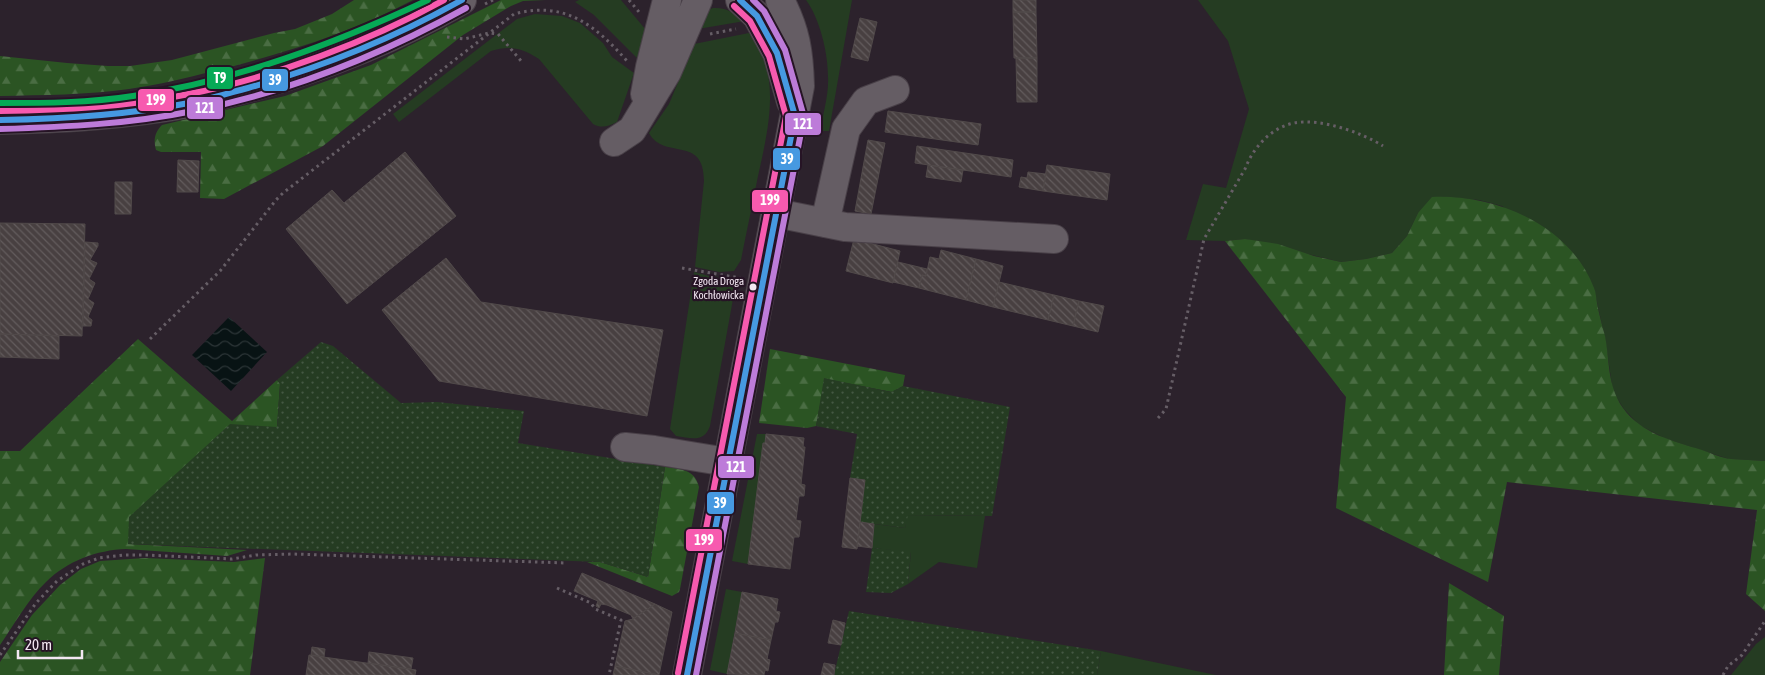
<svg xmlns="http://www.w3.org/2000/svg" width="1765" height="675" viewBox="0 0 1765 675" font-family="'Asap Condensed',sans-serif">
<style>
.grass{fill:#253c22}
.forest{fill:url(#forest-firs)}
.park{fill:url(#park-dots)}
.water{fill:url(#water-waves)}
.building{fill:url(#building-back-hatch);stroke:#514a4a}
.lines{fill:none;stroke-linecap:round;stroke-linejoin:round}
.minor-casing{stroke:#494048;stroke-width:30}
.path{stroke:#665e66;stroke-width:3;stroke-dasharray:2.5 4;stroke-linecap:butt}
.minor{stroke:#655d64;stroke-width:28}
.bus-1-casing{stroke:#261425;stroke-width:10}
.bus-2-casing{stroke:#261425;stroke-width:10}
.bus-3-casing{stroke:#261425;stroke-width:10}
.bus-1{stroke:#4699e1;stroke-width:6}
.bus-2{stroke:#bd7bd9;stroke-width:6}
.bus-3{stroke:#f75aaf;stroke-width:6}
.tram-1-casing{stroke:#261425;stroke-width:10}
.tram-1{stroke:#06aa56;stroke-width:6}
.bus-dot{fill:#f3e7f2;stroke:#261425;stroke-width:2}
.labels{text-anchor:middle;stroke-width:4.5;stroke-linejoin:round;paint-order:stroke}
.bus-label{font-size:11px;fill:#f3e7f2;stroke:#261425;text-anchor:end}
.line-badge{stroke:#261425;stroke-width:2}
.badge-label{font-size:14px;text-anchor:middle;font-weight:bold;fill:#fff}
</style>
<defs>
<pattern id="forest-firs" width="22" height="20" patternUnits="userSpaceOnUse" patternTransform="scale(1.25)"><rect width="22" height="20" fill="#2b5423"/><path d="M5 1l3.5 6h-7zM16 11l3.5 6h-7z" fill="#4a6d43"/></pattern>
<pattern id="park-dots" width="8" height="8" patternUnits="userSpaceOnUse" patternTransform="scale(1.25)"><rect width="8" height="8" fill="#253c22"/><path d="M2 2h.1M6 6h.1" fill="none" stroke="#455843" stroke-width="1.8" stroke-linecap="round"/></pattern>
<pattern id="water-waves" width="16" height="10" patternUnits="userSpaceOnUse" patternTransform="scale(1.25)"><rect width="16" height="10" fill="#081314"/><path d="M0 5q4-4 8 0t8 0" fill="none" stroke="#2c3537"/></pattern>
<pattern id="building-back-hatch" width="6" height="6" patternUnits="userSpaceOnUse" patternTransform="scale(1.25)"><rect width="6" height="6" fill="#484041"/><path d="M-1 5l2 2M0 0l6 6M5-1l2 2" fill="none" stroke="#635c5d"/></pattern>
</defs>
<rect width="100%" height="100%" fill="#2c222c"/>
<path class="grass" d="M579 0H621L646 30 637 58 594 15 575 2Z
M806 0H852L829 131H820C823 114 829 94 828 77 828 53 820 19 806 0Z
M1198 0H1765V461L1729 459 1666 439 1639 425 1624 409 1613 392 1605 338 1594 289 1502 206 1479 200 1448 197 1418 213 1407 236 1392 253 1366 259 1341 262 1245 239 1225 241 1186 240 1203 184 1226 188 1249 109 1228 41Z
M713 8C726 7 735 13 745 21L692 30 706 11Z
M535 14 562 16 580 23 603 43 612 57 634 73 617 122C609 126 602 129 593 124L539 59C522 48 510 45 491 51L399 122 393 114 517 19Z
M749 33C784 74 767 134 757 181 752 207 746 234 741 260L734 271 719 272 695 267 704 181C704 134 664 161 649 133L669 104 694 44Z
M694 272 709 276 730 278 735 288 710 426C704 443 691 438 676 436L670 429Z
M757 434H766L765 443H763L748 564 732 561Z
M907 515 985 516 977 568 939 562 908 584 911 552 872 548 874 524 905 528Z
M726 589 742 592 727 674 710 670Z
M1765 637V675H1731L1756 644Z
M1101 651 1216 675H1097Z"/>
<path class="forest" d="M354 0H413C351 33 282 54 214 71 186 78 157 85 129 89 86 95 43 95 0 96V56L67 63 108 66H130L172 60 274 33 295 29 332 14Z
M501 0H545L523 1 511 6 463 35 323 146 224 199 200 198 201 152H161L156 150C153 140 155 132 162 125L285 96 371 65Z
M1432 197C1496 194 1570 225 1594 288 1596 292 1596 298 1597 303 1599 314 1602 325 1605 336 1610 362 1607 385 1623 408 1642 434 1673 441 1702 450 1711 453 1721 458 1731 459 1742 460 1754 460 1765 461V611L1746 594 1757 510 1507 482 1488 582 1336 508 1346 397 1225 241 1245 239 1278 244 1314 256 1341 262 1366 259 1392 253 1407 236 1418 213Z
M138 339 232 421 277 380 280 384 277 427 128 544 247 550 227 556 126 549C97 550 67 561 46 582 28 599 14 625 0 645V451H20Z
M770 349 905 375 903 386 892 392 825 379 816 426 807 428 759 423Z
M665 467C680 469 695 469 699 487L680 589 679 592 672 596 587 562H600L648 577Z
M145 558 234 562 265 558 250 675H0V662L32 615 60 585 81 569 100 561Z
M1449 583 1504 616 1499 675H1444Z"/>
<path class="park" d="M321 342 333 346 401 403 437 402 524 411 518 443 665 467 648 577 600 562 128 544 129 517 230 424 277 427 280 384 277 380Z
M824 378 891 392 903 386 1010 407 992 516 908 515 905 528 860 522 864 480 850 478 857 434 816 426Z
M872 548 911 551 908 584 891 593 866 592Z
M849 611 1101 651 1097 675H834Z"/>
<path class="water" d="M229 317 267 352 231 391 192 355Z"/>
<path class="building" d="M1013 0H1036V12H1013Z
M1013 12H1036L1037 58H1014Z
M860 18 877 22 868 61 851 57Z
M1016 58H1037V102H1017Z
M888 111 981 124 978 145 885 132Z
M868 140 885 143 871 214 855 211Z
M917 146 1013 160 1011 177 915 163Z
M405 152 456 216 347 304 286 229 332 190 344 203Z
M178 160 199 161 198 192H177Z
M928 165 963 170 961 182 926 177Z
M1047 165 1110 174 1107 200 1043 191Z
M1028 172 1046 174 1043 191 1019 187 1021 177 1027 178Z
M115 182H132L131 214H115Z
M0 223 85 224 82 336 0 334Z
M854 239 900 251 893 283 846 271Z
M85 242 98 243V246L90 260 97 263 89 279 95 283 88 299 94 303 88 317 92 320 91 326H83Z
M941 250 976 259 966 300 919 288 922 275 926 276 930 257 939 259Z
M446 258 481 302 663 330 647 416 439 381 382 310Z
M976 259 1003 266 993 307 966 300Z
M898 262 927 269 926 276 922 275 919 288 893 282Z
M999 282 1054 295 1048 320 993 307Z
M1054 295 1079 301 1073 326 1048 320Z
M1079 301 1104 306 1098 332 1073 326Z
M0 334 59 336V359L0 357Z
M766 434 804 438 803 447H805L801 484 805 485 804 496H799L796 520 801 521 799 537H794L790 569 748 564 763 443H765Z
M850 478 865 480 857 549 842 547Z
M860 522 874 524 872 548 857 546Z
M582 573 655 604 633 619 631 615 607 605 601 604 599 608 596 606 598 601 574 591Z
M742 592 778 599 776 611 780 612 778 622H775L771 640 735 633Z
M655 604 672 612 659 675 615 666 625 621 633 619Z
M833 620 845 623 841 645 828 643Z
M735 633 771 640 767 659 770 660 768 671 765 670 764 675 727 674Z
M312 647 325 649 324 657 311 655Z
M369 652 413 658 411 669 368 663Z
M309 655 416 670 415 675H306Z
M824 663 835 665 834 675H821Z
M615 666 659 675H613Z"/>
<g class="lines">
<defs>
<path id="minor" d="M740 0 757 16 777 53 791 102
M645 94 650 67 667 0
M0 120C62 119 124 115 185 104 203 101 220 95 237 91 316 70 391 41 462 0
M614 142 632 130 667 72 698 0
M776 213 845 227 1054 239
M825 223 846 129 866 101 895 90
M625 447 654 450 727 462
M687 675 800 86C799 52 796 31 780 0"/>
</defs>
<use href="#minor" class="minor-casing"/>
<path class="path" d="M629 0 639 12
M485 4 493 0
M710 34 736 29
M447 37 464 39 489 33 498 34 522 62
M682 268 740 278
M150 339 220 271 276 200 283 193 514 14C565 0 596 26 627 61
M1158 418 1166 409 1204 239 1245 169C1253 148 1270 128 1294 123 1320 118 1361 132 1383 146
M557 588 591 603 595 609 621 620 609 675
M0 655 36 603 57 581 83 564 99 558 124 555H146L232 559 256 555 293 554 567 563
M1723 675 1728 666 1742 655 1765 621"/>
<use href="#minor" class="minor"/>
<defs>
<path id="bus-1" d="M0 120C63 119 127 115 189 103 209 99 229 93 248 88 323 67 394 38 462 0
M687 675 795 116 777 53 757 16 740 0"/>
<path id="bus-2" d="M0 129C65 127 130 124 193 111 289 92 381 55 466 8
M696 675 804 117 785 50 764 11 753 0"/>
<path id="bus-3" d="M0 111C63 110 127 107 189 94 274 77 368 42 444 0
M678 673 786 116 769 56 750 21 734 6"/>
</defs>
<use href="#bus-1" class="bus-1-casing"/>
<use href="#bus-2" class="bus-2-casing"/>
<use href="#bus-3" class="bus-3-casing"/>
<use href="#bus-1" class="bus-1"/>
<use href="#bus-2" class="bus-2"/>
<use href="#bus-3" class="bus-3"/>
<defs>
<path id="tram-1" d="M0 103C44 103 89 103 133 96 236 81 334 44 428 0"/>
</defs>
<use href="#tram-1" class="tram-1-casing"/>
<use href="#tram-1" class="tram-1"/>
</g>
<circle class="bus-dot" cx="753" cy="287" r="4.5"/>
<g class="labels">
<g class="bus-label">
<text x="744" y="285">Zgoda Droga<tspan x="744" dy="14">Kochłowicka</tspan></text>
</g>
</g>
<g class="line-badge">
<rect x="206" y="66" width="28" height="24" rx="5" fill="#06aa56"/>
<rect x="261" y="68" width="28" height="24" rx="5" fill="#4699e1"/>
<rect x="137" y="88" width="38" height="24" rx="5" fill="#f75aaf"/>
<rect x="186" y="96" width="38" height="24" rx="5" fill="#bd7bd9"/>
<rect x="784" y="112" width="38" height="24" rx="5" fill="#bd7bd9"/>
<rect x="772" y="147" width="29" height="24" rx="5" fill="#4699e1"/>
<rect x="751" y="189" width="38" height="24" rx="5" fill="#f75aaf"/>
<rect x="717" y="455" width="38" height="24" rx="5" fill="#bd7bd9"/>
<rect x="706" y="491" width="29" height="24" rx="5" fill="#4699e1"/>
<rect x="685" y="528" width="38" height="24" rx="5" fill="#f75aaf"/>
</g>
<g class="badge-label">
<text x="220" y="83">T9</text>
<text x="275" y="85">39</text>
<text x="156" y="105">199</text>
<text x="205" y="113">121</text>
<text x="803" y="129">121</text>
<text x="787" y="164">39</text>
<text x="770" y="205">199</text>
<text x="736" y="472">121</text>
<text x="720" y="508">39</text>
<text x="704" y="545">199</text>
</g>
<path d="M18 650v8h64v-8" fill="none" stroke="#f3e7f2" stroke-width="2.5"/>
<text x="25" y="650" font-size="15" fill="#f3e7f2" stroke="#261425" stroke-width="4" paint-order="stroke">20 m</text>
</svg>
